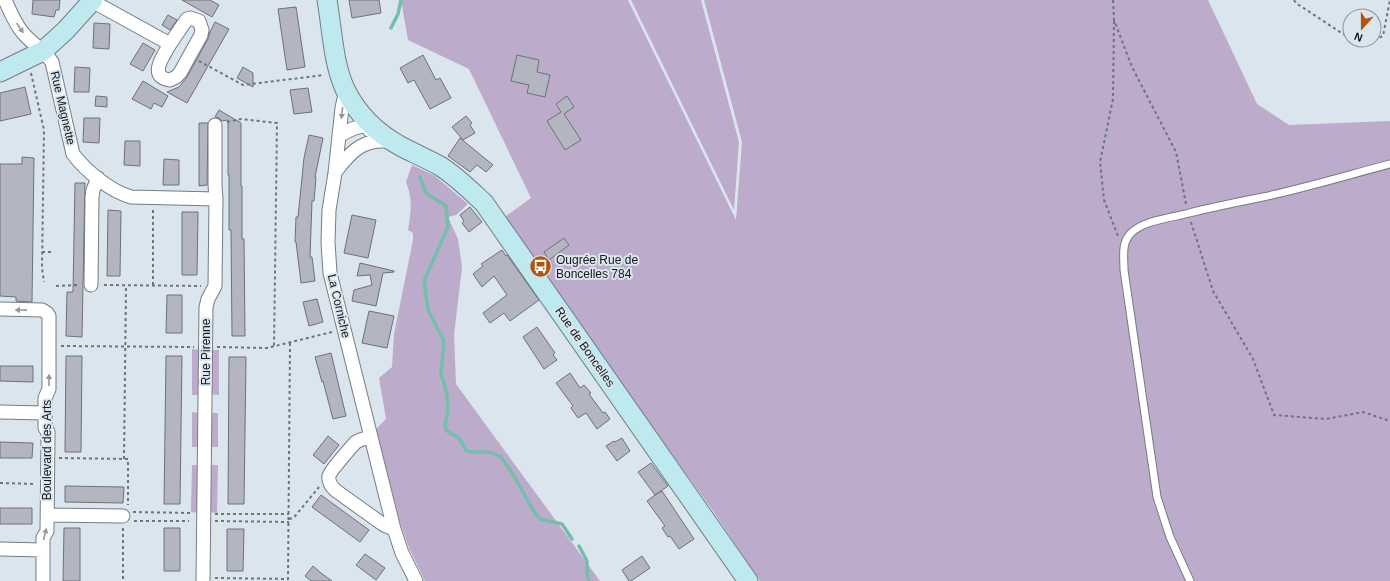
<svg xmlns="http://www.w3.org/2000/svg" width="1390" height="581" viewBox="0 0 1390 581" font-family="Arial,sans-serif">
<style>
.green{fill:#bcabcb}
.lines{fill:none;stroke-linecap:round;stroke-linejoin:round}
.stream{stroke:#74beac;stroke-width:3.5}
.building{fill:#b3b6c1;stroke:#6e707b}
.lane-casing{stroke:#747d85;stroke-width:9}
.street-casing{stroke:#747d85;stroke-width:15}
.secondary-casing{stroke:#747d85;stroke-width:21}
.path{stroke:#6d757a;stroke-width:2;stroke-dasharray:3 3;stroke-linecap:butt}
.lane{stroke:#fff;stroke-width:7}
.street{stroke:#fff;stroke-width:13}
.secondary{stroke:#bee9ef;stroke-width:19}
.oneway{fill:#959798}
.labels{text-anchor:middle;stroke-width:4;stroke-linejoin:round;paint-order:stroke}
.street-label{font-size:12px;fill:#14181b;stroke:#dae5ee}
.poi-label{font-size:12px;fill:#14181b;stroke:#dae5ee;text-anchor:start}
</style>
<rect width="100%" height="100%" fill="#dae5ee"/>
<path class="green" d="M401 0H628L736 220 742 142 704 0H1208L1257 104 1289 125 1390 121V581H760L713 511 502 219 531 198 469 69 408 40Z
M631 0H701L739 142 734 210Z
M412 165 435 176 468 204 456 215 448 217 458 239 462 267 454 335 456 384 600 581H425L409 548 400 522 376 429 386 419 379 378 392 367 394 334 413 240V233L408 230C411 211 413 200 406 182Z
M192 349 201 350V395H192Z
M210 350H219V395L210 394Z
M192 412 201 413 200 447H192Z
M210 413H218V447H209Z
M192 465H200V513L191 512Z
M209 465H218L217 513 209 512Z"/>
<g class="lines">
<path class="stream" d="M391 28 398 14 401 0
M420 177 426 193 446 206 448 227 424 281 428 310 444 341 441 375 444 383 447 396 448 410 445 426 447 431 459 438 466 450 471 452H489L501 457 511 471 535 513 540 519 562 524 572 539
M579 546 587 561V574L589 581"/>
</g>
<path class="building" d="M33 0H60L59 10H56L54 17 32 14Z
M182 0H210L219 5 212 17Z
M349 0H379L381 13 352 18Z
M296 7 305 67 287 70 278 9Z
M168 15 177 20 170 30 162 25Z
M215 22 229 29 187 103 167 92 179 87 187 77 208 39 210 32Z
M94 23 110 24 109 49 93 48Z
M143 43 155 50 143 71 130 64Z
M423 55 436 80 440 78 451 98 430 109 414 80 408 83 400 68Z
M517 55 539 60 537 72 550 75 545 97 527 93 529 85 511 81Z
M75 67 90 68 89 92H74Z
M243 67 253 73V87L237 78Z
M143 81 168 96 162 107 154 103 151 109 132 99Z
M25 87 31 114 0 121V93Z
M308 88 312 112 294 114 290 90Z
M96 96 107 97V107L95 106Z
M567 96 574 107 564 114 581 140 565 150 547 121 561 112 556 104Z
M219 110 241 123V186H242V239H244L245 336H232L231 230H229V175H228V120L222 121 219 118 215 117Z
M466 116 472 123 470 125 475 133 463 140 452 127Z
M84 118H100L99 143 83 142Z
M199 123H208L207 185 199 186Z
M309 135 323 138 315 177H316L314 201H312L310 257H312L315 281 301 283 296 242H295L296 217H298L304 158Z
M460 138 493 165 486 172 477 165 470 172 448 156Z
M125 141H140V166L124 165Z
M22 157 34 158 32 302 16 301V297L0 296V164H22Z
M164 159 179 160V185H163Z
M75 183H85L82 337 66 336 67 292H73Z
M470 207 482 222 469 232 462 223 464 221 460 215Z
M108 210 121 211 120 276H107Z
M182 212H198L197 275H182Z
M352 215 376 220 368 258 344 253Z
M564 238 569 245 549 260 544 252Z
M502 250 506 256 507 255 539 300 510 321 504 313 490 323 483 313 507 295 494 276 482 287 473 274 483 266 481 264Z
M360 263 394 271V272L383 273 376 306 352 301 354 290 372 285 370 275 357 276Z
M167 295H182V333H166Z
M317 299 323 322 309 326 303 302Z
M369 311 394 316 387 348 362 343Z
M537 327 555 353 553 355 557 360 544 369 523 337Z
M331 353 346 416 333 419 323 381 322 382 315 357Z
M66 356H82L81 452H65Z
M166 356H182L180 504H164Z
M229 357H246L244 504H228Z
M0 366H33V382L0 381Z
M570 373 580 388 584 385 591 393 589 394 603 413 605 412 610 419 597 429 586 413 578 418 571 408 573 406 556 383Z
M328 436 339 445 324 464 313 455Z
M622 438 630 451 617 461 606 446 614 441 615 442Z
M0 442 33 443 32 458H0Z
M651 463 668 486 655 495 662 491 694 539 679 549 670 536 668 537 662 528 665 526 647 501 655 495 638 472Z
M65 486 124 487 123 503 65 502Z
M321 495 369 530 360 542 312 507Z
M0 508H32V524H0Z
M64 528H80V581H63Z
M164 528H180V571H164Z
M227 529H244L243 571H227Z
M365 554 385 568 376 580 356 565Z
M642 556 650 568 631 581H629L622 570Z
M313 566 321 573 332 581H311L305 576Z"/>
<g class="lines">
<defs>
<path id="lane" d="M1190 581 1170 537 1157 497 1124 270C1124 257 1121 243 1131 233 1144 220 1172 218 1189 213 1213 207 1238 202 1263 197 1305 188 1348 175 1390 164"/>
<path id="street" d="M5 0C10 11 15 24 23 33 32 44 44 50 52 62L73 154C86 171 110 191 131 197L216 199
M92 1 170 44 187 19 190 18 199 21 202 30 201 35 180 73 176 77 170 80C147 77 164 55 170 44
M346 90 342 108 335 173 329 210 328 242 330 273 394 529 402 553 416 581
M339 136C350 129 358 126 371 125L369 130
M336 171C352 150 365 137 393 142
M91 285 92 197 93 190 98 178
M0 309 42 310 47 313 49 316V389L45 398V428L48 432V436L47 531 43 538V581
M0 412 45 413
M371 437C366 438 361 439 356 442 352 446 330 471 329 476 328 482 331 486 335 490L381 523 386 526 394 529
M47 515 123 516
M0 549 43 550
M203 581 206 307 208 299 215 286 216 199 215 185V125"/>
<path id="secondary" d="M327 0C332 28 333 63 345 89 357 114 378 134 402 147 414 153 427 159 440 166 456 176 470 190 484 203L748 581
M0 72 43 51 66 30 93 0"/>
</defs>
<use href="#lane" class="lane-casing"/>
<use href="#street" class="street-casing"/>
<use href="#secondary" class="secondary-casing"/>
<path class="path" d="M1113 0 1114 20 1132 67 1176 152 1186 204
M1294 0 1296 3 1343 34 1350 36
M1114 21 1113 99 1100 162 1104 200 1118 236
M1366 40 1371 41 1373 40
M1374 40 1383 36 1390 0
M199 61 243 85 324 75
M31 73 44 130 42 268 44 282
M227 122 241 119 277 123 274 347
M1191 222 1213 291 1253 359 1274 415 1326 419 1363 412 1390 421
M42 252H54
M104 285 201 286
M153 285V209
M56 286 79 285
M290 343 288 579 290 581
M61 346 194 347
M217 347 267 348 332 332
M59 458 128 459V505
M124 459 126 286
M0 483 36 484
M133 512 191 513
M215 514H289
M289 519 293 518 296 515 319 487
M134 521H189
M215 521 289 522
M123 528V581
M215 578 288 579"/>
<use href="#lane" class="lane"/>
<use href="#street" class="street"/>
<use href="#secondary" class="secondary"/>
</g>
<defs><path id="oneway-solid" d="M-6-.8H1V-3.2L6.5 0L1 3.2V.8H-6Z"/></defs>
<g class="oneway">
<use href="#oneway-solid" transform="translate(20 28) rotate(56)"/>
<use href="#oneway-solid" transform="translate(342 113) rotate(96)"/>
<use href="#oneway-solid" transform="translate(21 310) rotate(-179)"/>
<use href="#oneway-solid" transform="translate(49 380) rotate(-89)"/>
<use href="#oneway-solid" transform="translate(45 534) rotate(-76)"/>
</g>
<defs>
<symbol id="bus-disc" viewBox="-11 -11 22 22"><circle r="9.5" fill="#b4540c" stroke="#dae5ee"/><path d="M-5-6H5V4H4V6H2V4H-2V6H-4V4H-5ZM-3.5-4V0h7V-4ZM-3.5 1.2v1.5H-2V1.2ZM2 1.2v1.5H3.5V1.2Z" fill="#fff"/></symbol>
</defs>
<g fill-rule="evenodd">
<use href="#bus-disc" x="528" y="254" width="25" height="25"/>
</g>
<g class="labels">
<g class="street-label">
<text transform="translate(63 108) rotate(77)" y="4">Rue Magnette</text>
<text transform="translate(339 306) rotate(77)" y="4">La Corniche</text>
<text transform="translate(585 347) rotate(55)" y="4">Rue de Boncelles</text>
<text transform="translate(206 352) rotate(-90)" y="4">Rue Pirenne</text>
<text transform="translate(47 450) rotate(-90)" y="4">Boulevard des Arts</text>
</g>
<g class="poi-label">
<text x="556" y="264">Ougrée Rue de<tspan x="556" dy="14">Boncelles 784</tspan></text>
</g>
</g>
<g transform="translate(1362 28) rotate(201)"><circle r="19" fill="#dae5ee" stroke="#8b939a"/>
<path d="M0-3L7 15L0 10L-7 15Z" fill="#b4540c"/>
<text y="-6" font-size="11" font-weight="bold" text-anchor="middle" fill="#14181b">N</text>
</g>
</svg>
